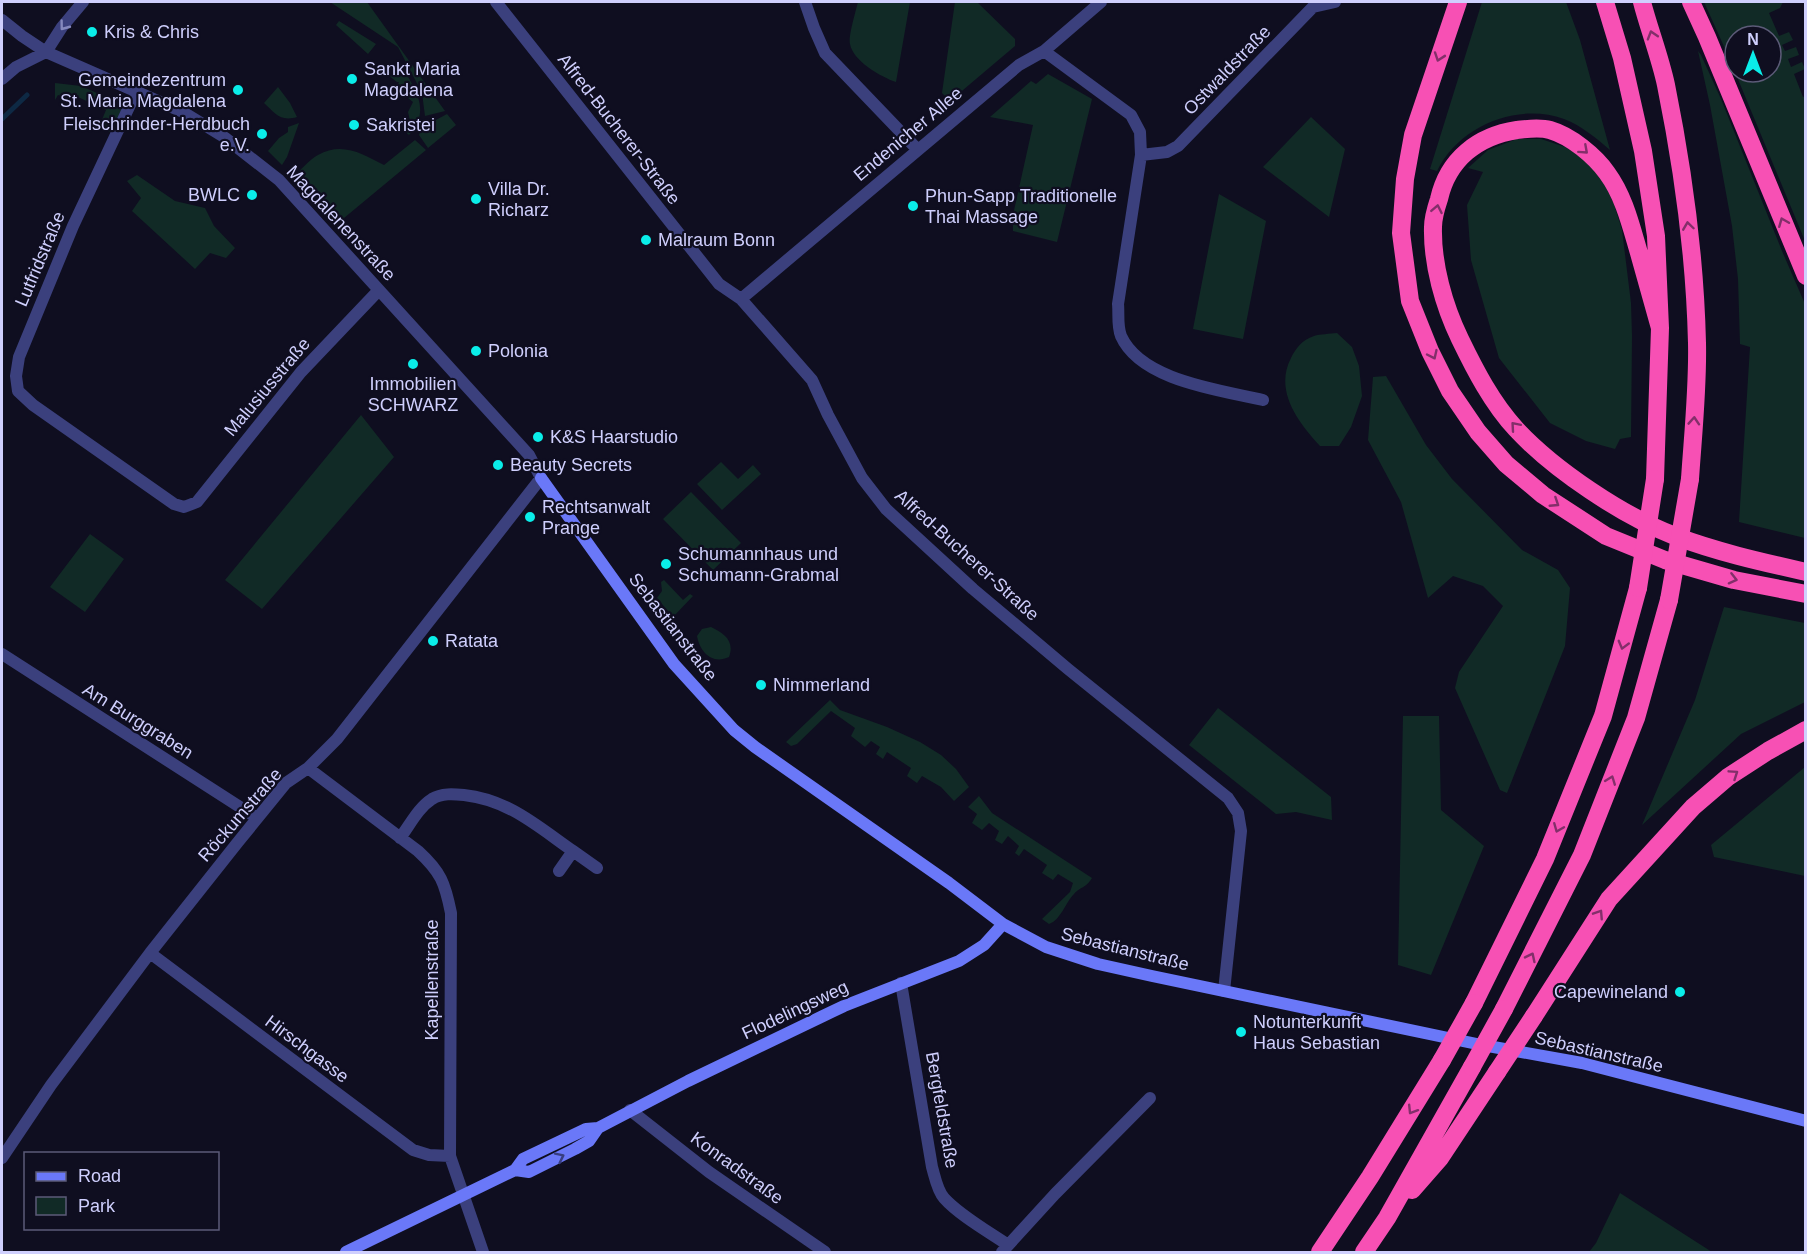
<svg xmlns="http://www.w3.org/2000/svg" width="1807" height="1254" viewBox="0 0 1807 1254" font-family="Helvetica,sans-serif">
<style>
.green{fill:#112a26}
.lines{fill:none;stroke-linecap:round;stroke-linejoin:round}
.stream{stroke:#0e2944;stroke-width:5}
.street{stroke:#3b407d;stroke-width:12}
.secondary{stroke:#6a78f8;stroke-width:12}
.highway{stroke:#f750b4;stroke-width:18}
.highway-bridge{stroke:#f750b4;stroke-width:18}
.oneway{stroke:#8588bd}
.oneway2{stroke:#832f6a}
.oneway3{stroke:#383e81}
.poi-dot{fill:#0aede9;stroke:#0f0e20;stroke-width:2}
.labels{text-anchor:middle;stroke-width:4.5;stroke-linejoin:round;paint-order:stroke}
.poi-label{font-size:18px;fill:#cfcffd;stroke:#0f0e20;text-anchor:start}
.street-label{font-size:18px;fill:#cfcffd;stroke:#0f0e20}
</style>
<rect width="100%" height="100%" fill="#0f0e20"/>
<path class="green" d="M330 2H367L445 111 425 116 422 93 398 47Z
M858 2H910L896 82C881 77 853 61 850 44 848 37 856 10 858 2Z
M955 2H977L1015 39V46L950 101 942 93Z
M1482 2H1566L1580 40 1610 150C1596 138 1582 126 1564 119 1517 102 1459 126 1437 171L1430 169Z
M1704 2H1783L1780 8 1769 13 1779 36 1789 32 1793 40 1782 45 1785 51 1796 47 1799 55 1788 59 1791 67 1802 62 1805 69 1794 74 1803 97 1805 96V241L1735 72H1771V36H1735V71Z
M339 21 376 44 368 54 336 25Z
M1698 51 1701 55 1721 99 1782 251 1805 304V538L1739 522 1750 347 1740 344 1738 279 1732 226 1710 105Z
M399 62C413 86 433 109 409 135L401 128 408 121H410L408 112 413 102 403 94V88L398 84 399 82H397L388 75 396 67 399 68 397 66Z
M1048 74 1092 99 1057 242 1013 231V215L1033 125 990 117 1031 81 1036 84Z
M55 83 81 86 124 105 110 132 99 127 106 110 67 92 64 97 58 95 55 100Z
M278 87 290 103 297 117C280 122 275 113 264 103Z
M447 114 456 125 428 148 419 135 421 128Z
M1311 117 1345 149 1329 217 1263 167Z
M299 123 287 157 282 165 268 151 279 138 288 132V127Z
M1517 139H1541L1565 147 1586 160 1605 184 1614 204 1622 230 1631 303 1632 336 1631 437 1620 439 1615 449 1586 441 1550 423 1499 358 1471 260 1467 205 1483 172 1468 168 1488 150Z
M415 140 426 150 338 223 293 177C301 170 309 160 318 155 342 141 363 154 384 165Z
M137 175 175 201 205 208 214 226 235 248 226 258 210 253 195 269 132 211 141 198 127 181Z
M1219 194 1266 221 1243 339 1193 329Z
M1337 333 1352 347 1359 366 1362 396 1351 427 1339 446H1320C1298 422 1274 391 1291 358 1296 348 1302 340 1314 336 1320 334 1330 334 1337 333Z
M1386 376 1426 445 1452 479 1522 550 1558 570 1570 588 1565 646 1507 793 1500 790 1455 688 1459 672 1503 606 1483 586 1453 576 1428 598 1401 502 1368 440 1373 377Z
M361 415 394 457 262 609 225 580Z
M721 462 738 479 753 465 761 474 722 510 697 484Z
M691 492 741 543 713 570 663 519Z
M90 534 124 559 85 612 50 587Z
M664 580 683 600 690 594 693 596 673 617 657 598 662 591 661 582Z
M1724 607 1805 623V702L1741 734 1642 825 1695 700Z
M711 627C724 633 735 641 729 657 712 665 700 652 697 636L702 629Z
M830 700 840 710 887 727 920 742 941 755 956 769 969 787 954 801 941 787 922 776 917 783 907 776 911 768 887 752 883 759 876 754 880 747 871 741 865 747 851 736 855 728 831 711 797 744 791 746 786 742Z
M1218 708 1331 797 1332 820 1296 812 1276 814 1189 745Z
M1403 716H1439L1441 810 1484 846 1431 975 1398 965Z
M1805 767V876L1714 857 1711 845Z
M979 796 992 813 1092 878C1085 889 1081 886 1074 894 1065 903 1061 920 1049 924L1042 919 1070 892 1073 883 1058 874 1053 880 1042 873 1047 865 1024 849 1019 856 1015 853 1019 846 1008 836 1002 844 995 840 999 831 989 823 982 830 972 823 977 814 968 807Z
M1620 1193 1712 1252H1589L1596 1243Z"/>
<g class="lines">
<path class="stream" d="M2 119 27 95"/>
<path class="street" d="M496 2 719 284 741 299 812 380 828 415 862 478 886 509 973 589 1068 669 1228 798 1238 813 1241 831 1224 991
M805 2 814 28 825 53 918 150
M2 20 22 36 46 52 183 112 224 137 279 180 529 455 541 478 337 739 308 768 286 783 238 842 150 953 51 1085 2 1158
M1044 51 1131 115 1140 132 1141 155 1118 304C1119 314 1117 326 1121 336 1141 381 1221 390 1263 400
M46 52 62 27 83 2
M2 79 16 67 46 52
M137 90 73 226 19 357 16 376 18 391 33 405 174 504 184 507 197 502 301 372 379 290
M1141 155 1167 152 1178 146 1313 7 1335 2
M741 299 1019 65 1044 51 1101 2
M2 654 257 818
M308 768 418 851C441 872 445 883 451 913L450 1156 483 1252
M400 838C410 825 418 808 432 799 442 793 453 794 464 795 509 800 537 826 573 851L559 871
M573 851 597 868
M150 953 413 1150 429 1155 450 1156
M901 983 932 1167C935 1177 937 1190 944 1198 959 1215 989 1232 1008 1245
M630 1110 709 1172 825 1252
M1002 1252 1055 1194 1150 1098"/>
<path class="secondary" d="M541 478 674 664 734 730 755 747 949 883 1003 924 1046 947 1098 964 1152 976 1477 1044 1582 1063 1806 1121
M515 1170 529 1172 575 1149 589 1141 598 1128
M346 1252 515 1170 523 1159 586 1129 598 1128 688 1081 823 1016 844 1006 959 961 984 945 1003 924"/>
<path class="highway" d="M1458 2 1413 135 1405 179 1401 233 1410 301 1430 351 1450 391 1478 432 1506 464 1543 495 1606 536 1665 560 1734 580 1806 594
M1605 2 1622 58 1643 151 1656 236 1660 328 1655 479
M1642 2C1649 29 1660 57 1666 85 1683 169 1695 256 1697 343 1698 388 1693 434 1690 479
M1691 2 1707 37 1806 276
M1660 328C1653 303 1646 278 1639 253 1631 226 1624 196 1607 173 1595 156 1571 136 1550 130 1539 127 1527 129 1517 130 1478 136 1448 159 1439 199 1436 208 1433 218 1433 227 1432 264 1444 306 1460 339 1475 370 1492 403 1516 429 1554 470 1623 516 1675 536 1717 552 1762 562 1806 572
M1474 1003 1545 859 1603 716 1638 588
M1504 1009 1582 855 1636 718 1669 600
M1534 1016 1609 899 1693 807 1728 777 1768 751 1806 730
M1412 1190 1440 1158 1497 1072
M1320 1252 1370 1177 1442 1060
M1364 1252 1387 1218 1472 1067"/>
<path class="highway-bridge" d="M1638 588 1655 479
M1669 600 1690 479
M1442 1060 1474 1003
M1472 1067 1504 1009
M1497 1072 1534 1016"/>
</g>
<defs><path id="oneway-chevron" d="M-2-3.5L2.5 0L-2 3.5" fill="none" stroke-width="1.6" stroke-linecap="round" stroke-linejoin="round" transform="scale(1.5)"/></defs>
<use class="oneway" href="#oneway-chevron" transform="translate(64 26) rotate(127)"/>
<g class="oneway2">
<use href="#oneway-chevron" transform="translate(1652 35) rotate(-107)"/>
<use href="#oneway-chevron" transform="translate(1439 57) rotate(109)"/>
<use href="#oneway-chevron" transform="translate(1584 150) rotate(42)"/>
<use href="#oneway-chevron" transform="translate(1437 209) rotate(-79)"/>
<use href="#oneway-chevron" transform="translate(1783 222) rotate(-112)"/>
<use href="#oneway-chevron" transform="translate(1688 226) rotate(-98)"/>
<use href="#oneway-chevron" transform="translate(1433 355) rotate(65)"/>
<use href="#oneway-chevron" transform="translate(1694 421) rotate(-86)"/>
<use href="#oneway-chevron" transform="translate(1515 426) rotate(-131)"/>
<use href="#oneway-chevron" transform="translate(1555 503) rotate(33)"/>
<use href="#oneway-chevron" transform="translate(1733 579) rotate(14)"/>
<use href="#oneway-chevron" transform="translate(1623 645) rotate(105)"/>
<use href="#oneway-chevron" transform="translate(1734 774) rotate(-34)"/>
<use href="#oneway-chevron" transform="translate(1611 780) rotate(-69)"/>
<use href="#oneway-chevron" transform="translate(1558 828) rotate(112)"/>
<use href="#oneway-chevron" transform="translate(1599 914) rotate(-57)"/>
<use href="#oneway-chevron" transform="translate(1531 957) rotate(-64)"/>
<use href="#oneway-chevron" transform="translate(1412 1110) rotate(122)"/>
</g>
<use class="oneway3" href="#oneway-chevron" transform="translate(560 1157) rotate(-26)"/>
<g class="poi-dot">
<circle cx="92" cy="32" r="6"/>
<circle cx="352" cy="79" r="6"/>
<circle cx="238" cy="90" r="6"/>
<circle cx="354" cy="125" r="6"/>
<circle cx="262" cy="134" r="6"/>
<circle cx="252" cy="195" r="6"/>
<circle cx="476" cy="199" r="6"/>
<circle cx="913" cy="206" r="6"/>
<circle cx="646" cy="240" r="6"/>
<circle cx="476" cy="351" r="6"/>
<circle cx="413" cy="364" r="6"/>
<circle cx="538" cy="437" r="6"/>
<circle cx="498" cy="465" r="6"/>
<circle cx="530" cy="517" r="6"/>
<circle cx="666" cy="564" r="6"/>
<circle cx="433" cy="641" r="6"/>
<circle cx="761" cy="685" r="6"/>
<circle cx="1680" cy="992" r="6"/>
<circle cx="1241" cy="1032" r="6"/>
</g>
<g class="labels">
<g class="poi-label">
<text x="104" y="38">Kris &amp; Chris</text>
<text x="364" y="75">Sankt Maria<tspan x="364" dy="21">Magdalena</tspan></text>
<text x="226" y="86" text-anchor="end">Gemeindezentrum<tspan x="226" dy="21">St. Maria Magdalena</tspan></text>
<text x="250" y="130" text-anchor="end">Fleischrinder-Herdbuch<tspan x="250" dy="21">e.V.</tspan></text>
<text x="366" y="131">Sakristei</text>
<text x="488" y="195">Villa Dr.<tspan x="488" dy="21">Richarz</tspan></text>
<text x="240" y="201" text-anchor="end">BWLC</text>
<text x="925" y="202">Phun-Sapp Traditionelle<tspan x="925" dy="21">Thai Massage</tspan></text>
<text x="658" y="246">Malraum Bonn</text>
<text x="488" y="357">Polonia</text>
<text x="413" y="390" text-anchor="middle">Immobilien<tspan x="413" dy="21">SCHWARZ</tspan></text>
<text x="550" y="443">K&amp;S Haarstudio</text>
<text x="510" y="471">Beauty Secrets</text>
<text x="542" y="513">Rechtsanwalt<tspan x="542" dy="21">Prange</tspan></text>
<text x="678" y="560">Schumannhaus und<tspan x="678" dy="21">Schumann-Grabmal</tspan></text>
<text x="445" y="647">Ratata</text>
<text x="773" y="691">Nimmerland</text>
<text x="1668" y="998" text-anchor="end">Capewineland</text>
<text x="1253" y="1028">Notunterkunft<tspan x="1253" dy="21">Haus Sebastian</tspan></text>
</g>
<g class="street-label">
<text transform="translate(1227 70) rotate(-46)" y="6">Ostwaldstraße</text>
<text transform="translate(619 129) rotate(52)" y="6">Alfred-Bucherer-Straße</text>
<text transform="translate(908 134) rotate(-40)" y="6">Endenicher Allee</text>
<text transform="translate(341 223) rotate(47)" y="6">Magdalenenstraße</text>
<text transform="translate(40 259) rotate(-67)" y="6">Lutfridstraße</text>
<text transform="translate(267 387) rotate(-50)" y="6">Malusiusstraße</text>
<text transform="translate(967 555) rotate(42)" y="6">Alfred-Bucherer-Straße</text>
<text transform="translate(673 627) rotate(52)" y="6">Sebastianstraße</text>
<text transform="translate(138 721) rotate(32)" y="6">Am Burggraben</text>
<text transform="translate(240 815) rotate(-49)" y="6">Röckumstraße</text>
<text transform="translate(1125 949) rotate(14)" y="6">Sebastianstraße</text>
<text transform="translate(432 980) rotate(-90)" y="6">Kapellenstraße</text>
<text transform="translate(795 1010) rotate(-25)" y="6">Flodelingsweg</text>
<text transform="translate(307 1049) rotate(37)" y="6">Hirschgasse</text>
<text transform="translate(1599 1052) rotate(13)" y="6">Sebastianstraße</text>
<text transform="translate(942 1110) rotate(80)" y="6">Bergfeldstraße</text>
<text transform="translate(737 1168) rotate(36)" y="6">Konradstraße</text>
</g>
</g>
<rect width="1807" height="1254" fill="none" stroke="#cfcffd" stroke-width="6"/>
<rect x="24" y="1152" width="195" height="78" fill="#0f0e20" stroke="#5c5b78" stroke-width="1.5"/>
<rect x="36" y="1172" width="30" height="9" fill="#6a78f8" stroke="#5c5b78" stroke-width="1.5"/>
<text x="78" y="1182" font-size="18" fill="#cfcffd">Road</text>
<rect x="36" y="1197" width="30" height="18" fill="#112a26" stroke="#5c5b78" stroke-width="1.5"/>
<text x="78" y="1212" font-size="18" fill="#cfcffd">Park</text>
<g transform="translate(1753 54)"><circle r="28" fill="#0f0e20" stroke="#5c5b78" stroke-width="1.5"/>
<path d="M0-4.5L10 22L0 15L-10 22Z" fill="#0aede9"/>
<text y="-9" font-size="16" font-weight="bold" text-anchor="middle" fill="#cfcffd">N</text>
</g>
</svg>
